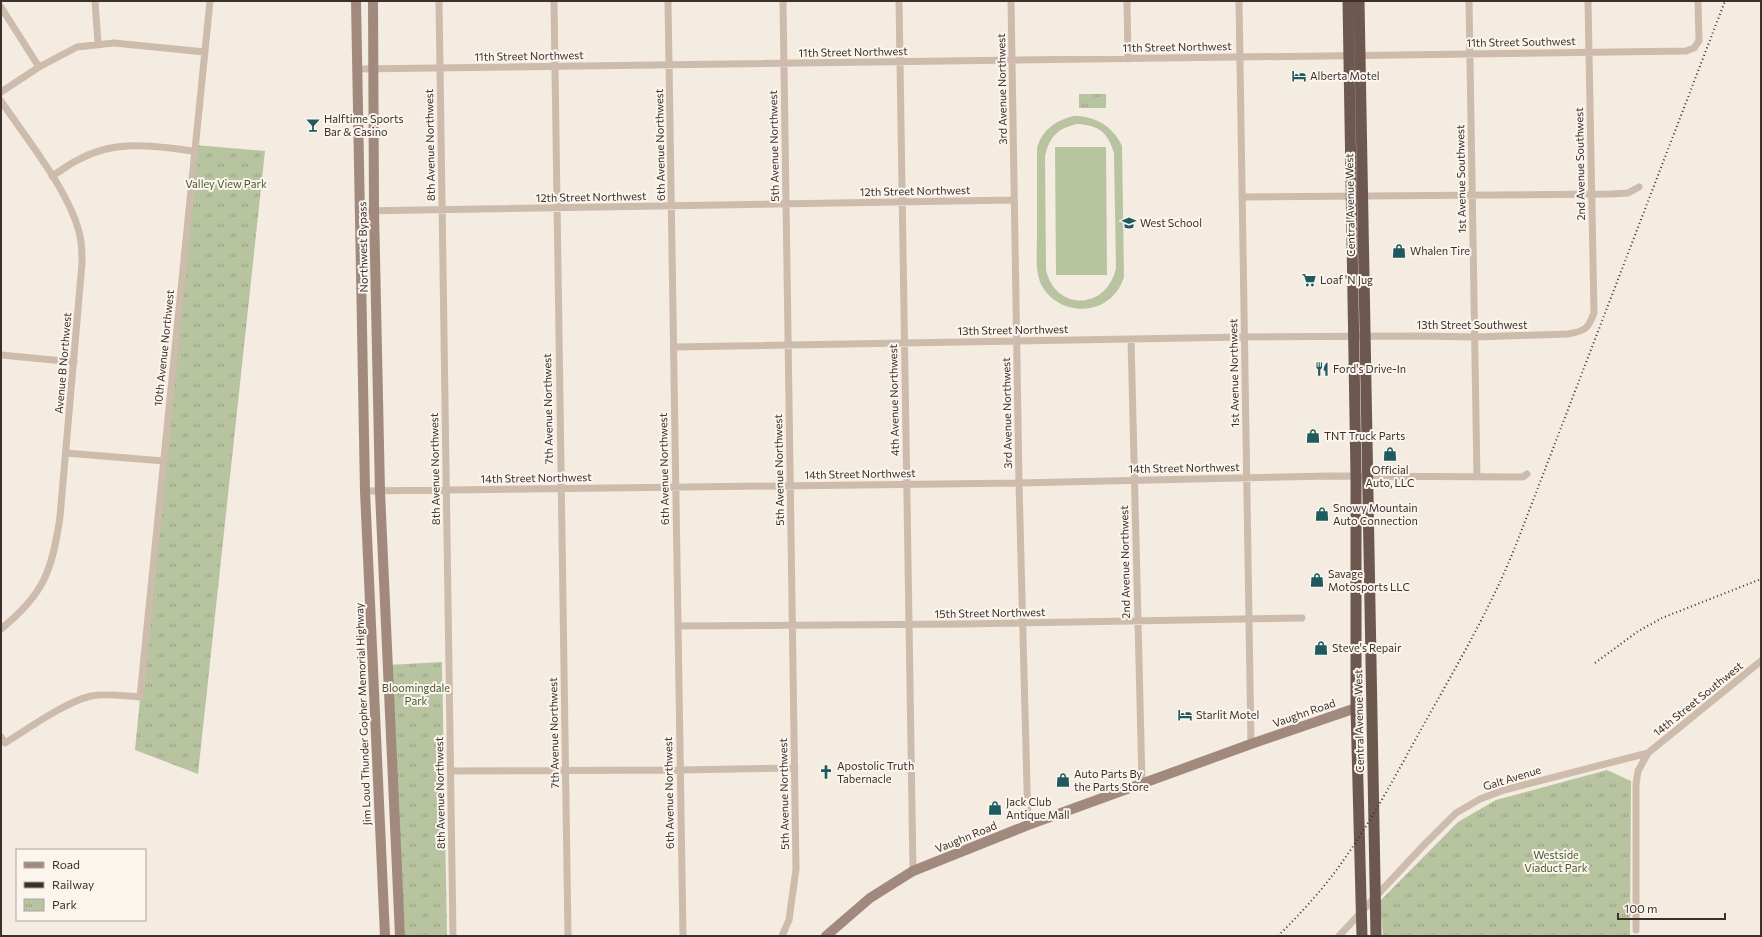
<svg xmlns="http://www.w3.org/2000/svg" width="1762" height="937" viewBox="0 0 1762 937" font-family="Commissioner,sans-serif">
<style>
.grass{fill:#b8c4a0;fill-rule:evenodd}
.park{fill:url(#park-tufts)}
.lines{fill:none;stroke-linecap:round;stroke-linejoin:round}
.minor{stroke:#cdbbac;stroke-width:7}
.secondary{stroke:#a18a7d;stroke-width:10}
.trunk{stroke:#6c584f;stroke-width:11}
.rail{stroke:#3b302b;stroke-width:2;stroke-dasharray:1 3;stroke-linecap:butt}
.labels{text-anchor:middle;stroke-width:4;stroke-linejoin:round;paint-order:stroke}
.street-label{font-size:11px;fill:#3b302b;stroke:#fbf5ee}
.poi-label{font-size:11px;fill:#3b302b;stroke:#fbf5ee;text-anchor:start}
.park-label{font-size:11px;fill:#4a5a2e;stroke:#fbf5ee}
</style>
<defs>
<pattern id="park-tufts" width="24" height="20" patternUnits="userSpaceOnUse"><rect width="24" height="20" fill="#b8c4a0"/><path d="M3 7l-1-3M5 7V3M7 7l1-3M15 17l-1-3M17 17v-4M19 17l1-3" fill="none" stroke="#97a083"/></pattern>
</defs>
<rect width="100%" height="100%" fill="#f4ebe1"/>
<path class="grass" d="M1074 116C1095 116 1113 126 1122 146L1124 277C1119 293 1107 305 1090 308 1070 312 1048 301 1040 282 1035 269 1037 251 1037 237 1037 207 1037 178 1037 148 1042 130 1056 120 1074 116ZM1077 124C1098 125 1108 132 1114 153L1116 268C1107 310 1056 312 1046 270L1045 156C1050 136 1057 129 1077 124Z
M1055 147H1106L1107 275H1056Z"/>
<path class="park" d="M1079 94H1106V108H1079Z
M195 145 265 151 198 774 135 750Z
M442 662 447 936H405L388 665Z
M1607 770 1631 781 1630 936H1383L1380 901 1458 822 1496 800Z"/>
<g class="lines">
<path class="minor" d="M95 1 98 43
M439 1 453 936
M554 1 568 936
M668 1 683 936
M899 1 913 871
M1011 1 1019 483 1028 825
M1127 1 1128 59
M1239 1 1251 744
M1469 1 1477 477
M1 7 39 67
M357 69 1686 51 1694 48 1699 41 1698 1
M1 92 39 67 77 47 114 43 205 52
M1 101C26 138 71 193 80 236 82 245 82 254 82 263L60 517C52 571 44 594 1 629
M52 176C61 171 69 164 78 160 115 139 154 146 194 151
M1242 197 1611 194 1628 193 1639 187
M360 211 1014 200
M1131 339 1142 783
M674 347 1244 337 1418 336 1475 337 1568 334C1585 331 1588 329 1594 313L1588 1
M1 355 74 362
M66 453 164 461
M365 491 1019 483 1330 476 1523 477 1527 474
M678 626 963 624 1302 618
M1 737 5 743C28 729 65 702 91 696 107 693 124 696 140 697L210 1
M451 771 679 770 795 768
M1636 930V784L1638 771 1648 753 1761 661
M782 936 789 920 796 869 783 1
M1339 936 1422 847 1456 813 1480 799 1504 790 1648 753"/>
<path class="secondary" d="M356 1 365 491 385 936
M373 1 374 210 380 492 400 936
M826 936 870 898 913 871 1028 825 1251 744 1356 708"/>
<path class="trunk" d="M1348 1 1356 476V708L1362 936
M1359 1 1376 936"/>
<path class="rail" d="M1595 663 1637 632 1662 618 1761 579
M1278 936C1303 911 1326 886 1345 858 1376 814 1401 765 1428 717 1461 658 1495 600 1519 537L1725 1"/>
</g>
<defs>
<symbol id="hotel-bare" viewBox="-9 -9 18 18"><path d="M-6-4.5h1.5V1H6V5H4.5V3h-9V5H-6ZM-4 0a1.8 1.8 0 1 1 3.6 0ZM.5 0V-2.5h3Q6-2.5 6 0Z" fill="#1f5a5e" stroke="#fbf5ee" stroke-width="2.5" paint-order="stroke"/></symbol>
<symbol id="bar-bare" viewBox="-9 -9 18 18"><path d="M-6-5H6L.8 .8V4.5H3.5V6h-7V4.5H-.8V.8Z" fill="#1f5a5e" stroke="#fbf5ee" stroke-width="2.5" paint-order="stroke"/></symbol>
<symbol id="school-bare" viewBox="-9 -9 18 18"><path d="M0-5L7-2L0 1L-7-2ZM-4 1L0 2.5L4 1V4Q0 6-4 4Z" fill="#1f5a5e" stroke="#fbf5ee" stroke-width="2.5" paint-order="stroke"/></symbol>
<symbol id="shop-bare" viewBox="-9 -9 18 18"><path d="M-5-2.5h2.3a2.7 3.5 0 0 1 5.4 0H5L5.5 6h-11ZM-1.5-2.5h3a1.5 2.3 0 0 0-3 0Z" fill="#1f5a5e" stroke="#fbf5ee" stroke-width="2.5" paint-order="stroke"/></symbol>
<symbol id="supermarket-bare" viewBox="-9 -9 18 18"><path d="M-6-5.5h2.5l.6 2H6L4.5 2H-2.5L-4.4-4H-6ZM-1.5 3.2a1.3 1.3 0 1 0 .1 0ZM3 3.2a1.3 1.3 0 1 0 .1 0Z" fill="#1f5a5e" stroke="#fbf5ee" stroke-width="2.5" paint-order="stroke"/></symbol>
<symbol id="restaurant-bare" viewBox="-9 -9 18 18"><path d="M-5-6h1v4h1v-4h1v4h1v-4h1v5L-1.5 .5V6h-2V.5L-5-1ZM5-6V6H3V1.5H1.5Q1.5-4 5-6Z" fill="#1f5a5e" stroke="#fbf5ee" stroke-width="2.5" paint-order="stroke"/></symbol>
<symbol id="church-bare" viewBox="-9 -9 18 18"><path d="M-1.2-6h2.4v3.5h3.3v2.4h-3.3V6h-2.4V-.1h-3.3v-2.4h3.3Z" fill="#1f5a5e" stroke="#fbf5ee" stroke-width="2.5" paint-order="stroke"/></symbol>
</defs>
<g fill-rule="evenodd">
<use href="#hotel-bare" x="1289" y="66" width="20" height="20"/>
<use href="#bar-bare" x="303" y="115" width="20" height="20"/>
<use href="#school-bare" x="1119" y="213" width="20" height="20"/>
<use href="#shop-bare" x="1389" y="241" width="20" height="20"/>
<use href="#supermarket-bare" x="1299" y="270" width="20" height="20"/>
<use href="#restaurant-bare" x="1312" y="359" width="20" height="20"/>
<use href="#shop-bare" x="1303" y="426" width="20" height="20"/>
<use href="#shop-bare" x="1380" y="444" width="20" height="20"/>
<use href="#shop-bare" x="1312" y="504" width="20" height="20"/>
<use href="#shop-bare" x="1307" y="570" width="20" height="20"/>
<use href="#shop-bare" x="1311" y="638" width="20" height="20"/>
<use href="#hotel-bare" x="1175" y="705" width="20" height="20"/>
<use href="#church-bare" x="816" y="762" width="20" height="20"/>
<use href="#shop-bare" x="1053" y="770" width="20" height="20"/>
<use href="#shop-bare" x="985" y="798" width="20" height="20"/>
</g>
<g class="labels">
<g class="street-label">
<text transform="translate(1521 42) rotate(-1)" y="4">11th Street Southwest</text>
<text transform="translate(1177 47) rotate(-1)" y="4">11th Street Northwest</text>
<text transform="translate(853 52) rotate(-1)" y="4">11th Street Northwest</text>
<text transform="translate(529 56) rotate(-1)" y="4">11th Street Northwest</text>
<text transform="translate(1002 89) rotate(-91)" y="4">3rd Avenue Northwest</text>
<text transform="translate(430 145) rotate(-91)" y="4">8th Avenue Northwest</text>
<text transform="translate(660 145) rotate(-91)" y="4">6th Avenue Northwest</text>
<text transform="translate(774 146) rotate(-91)" y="4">5th Avenue Northwest</text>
<text transform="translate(1580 164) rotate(-91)" y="4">2nd Avenue Southwest</text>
<text transform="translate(1461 179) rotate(-91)" y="4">1st Avenue Southwest</text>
<text transform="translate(915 191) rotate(-1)" y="4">12th Street Northwest</text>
<text transform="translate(591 197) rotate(-1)" y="4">12th Street Northwest</text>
<text transform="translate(1350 205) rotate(-91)" y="4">Central Avenue West</text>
<text transform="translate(363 247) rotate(-91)" y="4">Northwest Bypass</text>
<text x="1472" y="329">13th Street Southwest</text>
<text transform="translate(1013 330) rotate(-1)" y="4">13th Street Northwest</text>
<text transform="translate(164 348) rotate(-84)" y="4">10th Avenue Northwest</text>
<text transform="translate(63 363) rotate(-85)" y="4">Avenue B Northwest</text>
<text transform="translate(1234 373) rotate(-91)" y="4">1st Avenue Northwest</text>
<text transform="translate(894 400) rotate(-91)" y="4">4th Avenue Northwest</text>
<text transform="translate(548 409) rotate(-91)" y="4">7th Avenue Northwest</text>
<text transform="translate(1007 413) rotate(-91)" y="4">3rd Avenue Northwest</text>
<text transform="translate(1184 468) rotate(-1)" y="4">14th Street Northwest</text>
<text transform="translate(435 469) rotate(-91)" y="4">8th Avenue Northwest</text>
<text transform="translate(664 469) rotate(-91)" y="4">6th Avenue Northwest</text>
<text transform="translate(779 470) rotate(-91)" y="4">5th Avenue Northwest</text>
<text transform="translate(860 474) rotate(-1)" y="4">14th Street Northwest</text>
<text transform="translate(536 478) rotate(-1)" y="4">14th Street Northwest</text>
<text transform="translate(1125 562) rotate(-91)" y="4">2nd Avenue Northwest</text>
<text transform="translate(990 613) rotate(-1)" y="4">15th Street Northwest</text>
<text transform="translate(1698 699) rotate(-39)" y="4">14th Street Southwest</text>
<text transform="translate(1304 713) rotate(-19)" y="4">Vaughn Road</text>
<text transform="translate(363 714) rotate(-92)" y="4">Jim Loud Thunder Gopher Memorial Highway</text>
<text transform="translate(1359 721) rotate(-91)" y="4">Central Avenue West</text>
<text transform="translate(554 733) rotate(-91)" y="4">7th Avenue Northwest</text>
<text transform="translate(1512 778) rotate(-17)" y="4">Galt Avenue</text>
<text transform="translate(440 793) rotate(-91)" y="4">8th Avenue Northwest</text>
<text transform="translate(669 793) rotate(-91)" y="4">6th Avenue Northwest</text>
<text transform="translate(784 794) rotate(-91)" y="4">5th Avenue Northwest</text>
<text transform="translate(966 837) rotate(-22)" y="4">Vaughn Road</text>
</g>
<g class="poi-label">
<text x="1310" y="80">Alberta Motel</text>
<text x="324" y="123">Halftime Sports<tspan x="324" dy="13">Bar &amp; Casino</tspan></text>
<text x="1140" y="227">West School</text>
<text x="1410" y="255">Whalen Tire</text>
<text x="1320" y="284">Loaf 'N Jug</text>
<text x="1333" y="373">Ford's Drive-In</text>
<text x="1324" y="440">TNT Truck Parts</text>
<text x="1390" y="474" text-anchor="middle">Official<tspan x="1390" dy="13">Auto, LLC</tspan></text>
<text x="1333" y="512">Snowy Mountain<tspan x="1333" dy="13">Auto Connection</tspan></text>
<text x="1328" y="578">Savage<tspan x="1328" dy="13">Motosports LLC</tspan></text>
<text x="1332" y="652">Steve's Repair</text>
<text x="1196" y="719">Starlit Motel</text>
<text x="837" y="770">Apostolic Truth<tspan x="837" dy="13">Tabernacle</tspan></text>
<text x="1074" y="778">Auto Parts By<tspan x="1074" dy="13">the Parts Store</tspan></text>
<text x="1006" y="806">Jack Club<tspan x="1006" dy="13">Antique Mall</tspan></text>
</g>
<g class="park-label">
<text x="226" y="188">Valley View Park</text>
<text x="416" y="692">Bloomingdale<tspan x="416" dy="13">Park</tspan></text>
<text x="1556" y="859">Westside<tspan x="1556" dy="13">Viaduct Park</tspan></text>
</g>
</g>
<rect width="1762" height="937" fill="none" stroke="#3b302b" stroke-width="4"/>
<rect x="16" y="849" width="130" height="72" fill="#fbf5ee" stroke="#aea6a0"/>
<rect x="24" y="862" width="20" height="6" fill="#a18a7d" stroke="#aea6a0"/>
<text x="52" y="869" font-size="12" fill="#3b302b">Road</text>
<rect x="24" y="882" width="20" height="6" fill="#3b302b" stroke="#aea6a0"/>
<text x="52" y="889" font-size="12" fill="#3b302b">Railway</text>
<rect x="24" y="899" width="20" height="12" fill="url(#park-tufts)" stroke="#aea6a0"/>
<text x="52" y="909" font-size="12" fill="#3b302b">Park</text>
<path d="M1618 913v6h107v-6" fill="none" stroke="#3b302b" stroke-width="2"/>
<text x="1624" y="913" font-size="12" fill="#3b302b" stroke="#fbf5ee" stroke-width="3" paint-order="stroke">100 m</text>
</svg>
